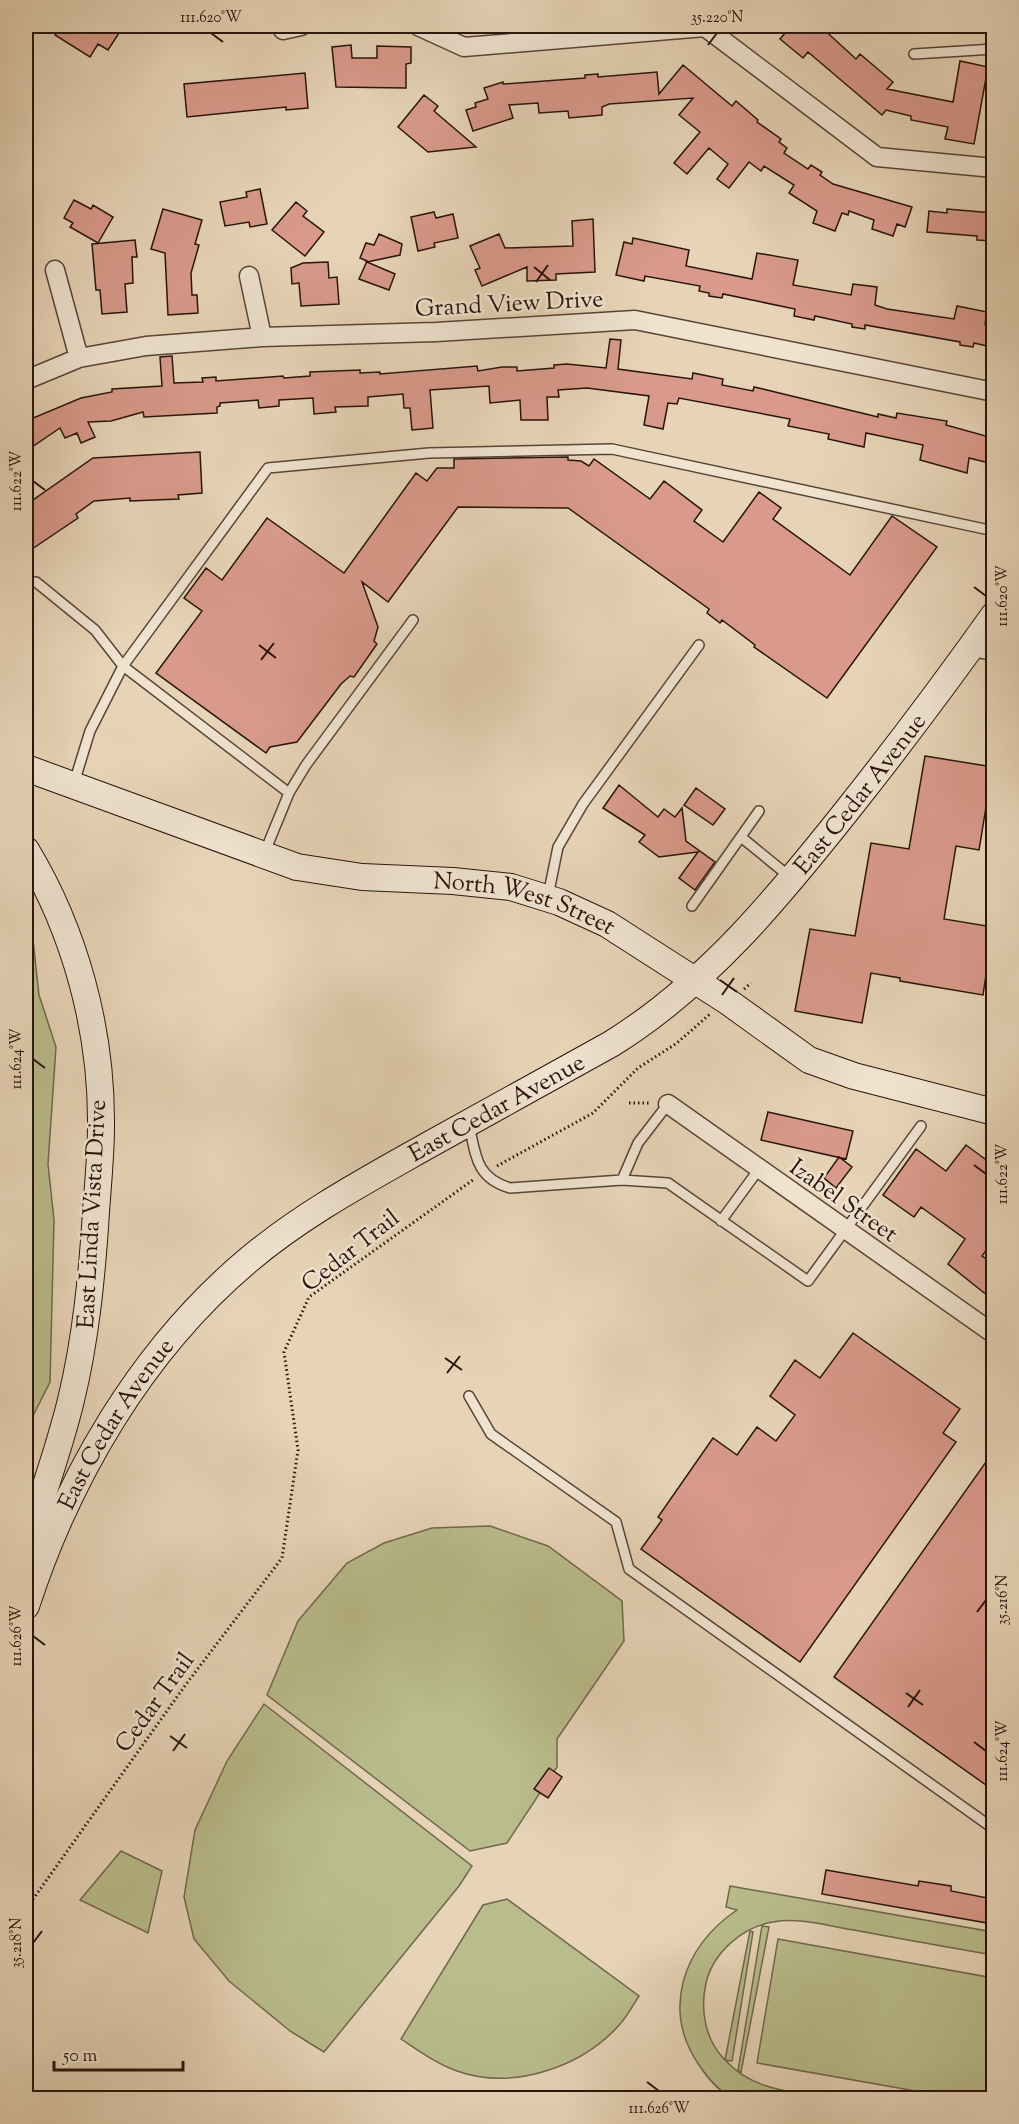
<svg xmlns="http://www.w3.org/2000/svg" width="1019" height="2124" viewBox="0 0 1019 2124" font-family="'Sorts Mill Goudy',serif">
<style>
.green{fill:#b9bc8c;stroke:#70684c;stroke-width:1.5}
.building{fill:#d99a8b;stroke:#28140c;stroke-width:1.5}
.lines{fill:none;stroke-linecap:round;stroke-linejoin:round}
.lane-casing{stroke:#584437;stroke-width:12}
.street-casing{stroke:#584437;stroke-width:21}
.secondary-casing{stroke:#28140c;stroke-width:28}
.path{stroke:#28140c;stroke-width:3;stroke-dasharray:1.5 3;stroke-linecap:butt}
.lane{stroke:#efe3d0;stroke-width:9}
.street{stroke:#efe3d0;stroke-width:18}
.secondary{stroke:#efe3d0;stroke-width:26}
.ticks{fill:none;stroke:#28140c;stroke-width:2}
.labels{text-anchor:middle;stroke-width:5;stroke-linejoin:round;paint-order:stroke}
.street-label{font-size:24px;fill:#28140c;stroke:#efe3d0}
.neatline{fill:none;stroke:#28140c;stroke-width:2}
.ticks-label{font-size:15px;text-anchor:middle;fill:#28140c}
</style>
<rect width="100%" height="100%" fill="#e7d4b7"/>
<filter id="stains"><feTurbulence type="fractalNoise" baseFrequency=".00333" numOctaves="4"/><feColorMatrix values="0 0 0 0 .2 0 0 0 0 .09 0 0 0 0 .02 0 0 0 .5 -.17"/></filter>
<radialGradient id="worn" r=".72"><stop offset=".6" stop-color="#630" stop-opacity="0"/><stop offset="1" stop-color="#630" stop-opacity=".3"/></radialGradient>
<path class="green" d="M26 924 33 940 39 995 56 1047 48 1164 54 1220 50 1382 29 1424 26 1425Z
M490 1526 548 1546 622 1601 624 1641 557 1739V1767L507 1843 470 1851 267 1695 298 1621 347 1563 384 1543 432 1528Z
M264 1704 472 1866 459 1886 324 2052 290 2031 229 1981 194 1939 184 1897 195 1830 227 1761Z
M121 1851 162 1871 148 1933 80 1900Z
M730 1886 993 1932V1955C947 1947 901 1939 854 1930 828 1926 799 1917 773 1922 742 1927 713 1953 706 1983 700 2010 705 2040 725 2060L750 1931 753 1932 732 2061 725 2060C753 2091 793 2092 831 2098 807 2099 782 2098 758 2098 751 2098 741 2100 735 2098 722 2095 708 2078 701 2068 660 2011 683 1946 737 1910L726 1907Z
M507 1899 639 1996C633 2005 628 2015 621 2023 583 2067 513 2091 457 2071 437 2064 419 2051 401 2039L483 1905Z
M762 1926 769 1927 741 2072 738 2071Z
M778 1939 993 1978V2098H955L757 2063Z"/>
<path class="building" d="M61 26H104L119 33 108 50 98 44 90 57 55 35Z
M791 26H820L856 59 860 54 893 82 887 89 953 102 960 61 988 67 974 144 945 139 948 127 911 120V116L886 110 882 115 808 52 803 58 780 39Z
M351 45 352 58H377V46L411 47V63L406 64V88L336 87 332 47Z
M683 65 732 106 736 101 758 120 757 122 781 139 779 142 787 148 784 153 808 169 811 165 822 172 820 175 833 184 912 207 905 227 897 224 893 236 872 229 874 220 849 211 848 215 842 213 835 231 813 223 817 211 789 193 794 185 764 166 761 171 749 162 729 188 717 179 728 164 709 148 687 174 674 163 700 132 679 115 693 98 609 104 602 107V115L569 118 568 111 539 113 538 103 509 105 513 118 473 131 466 110 476 107 475 103 488 99 484 88 503 82V84L585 78V75L598 74V77L657 72 659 94Z
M305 73 308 108 286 110V107L187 117 184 84Z
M424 95 438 106 434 111 476 147 428 152 398 127Z
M260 189 267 224 250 227 249 222 225 226 220 202 247 197 246 192Z
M74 200 91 209 93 205 113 217 98 243 70 227 73 223 64 218Z
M296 202 307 211 303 216 324 232 305 256 272 230Z
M163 209 202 220 195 244 199 245 191 273 192 295H197L198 313 168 315 165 253 151 249Z
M947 209 993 213V241L977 240V236L927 232 929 211 947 213Z
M434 212 436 218 453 214 458 238 434 243 435 247 418 251 411 217Z
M593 219 595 272 556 274V280L527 281V267L482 286 475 270 480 268 470 246 499 234 505 248 573 246 572 221Z
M379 234 402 244 400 255 367 262 395 274 389 290 359 279 367 261 360 258 366 243 374 245Z
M633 238 689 250 686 266 752 279 757 253 798 260 793 285 851 295 853 284 877 287 875 305 887 309 954 319 957 306 987 312 985 324 993 325 991 347 974 343 973 347 960 345V342L865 325V329L852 327V324L815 316 814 320 794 316 795 309 723 294 722 298 709 296V293L699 291 700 286 645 276 644 281 616 275 624 242 632 244Z
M135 240 137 257H132L133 283 125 284 127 312 102 314 100 290H96L92 244Z
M328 262 329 278 337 277 339 304 301 306 299 283 292 284 291 268 303 263Z
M610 339 621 340 618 369 692 379 693 373 723 379 722 385 753 391 754 387 767 390 878 417V414L896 418 897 413 947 421 946 425 993 438V464L969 458 967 473 920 460 923 445 866 433 864 447 828 439 829 434 788 426 790 419 679 398 677 404 668 403 663 429 644 425 649 396 587 388 558 390 559 397H547L548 420H521L520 400 490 403 489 386 430 390 433 428 412 430 410 408H404L403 394 368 397V406L335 407 336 412 314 414 313 398 279 400V406L259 408 258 400 220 403V406L217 407V413L144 417 143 412 111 421 88 422 95 437 81 443 77 433 65 438 60 428 26 451V421L81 398 112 392V389L162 386 160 357 172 356 174 383 203 382 202 378 216 377V381L283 376 284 378 310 376V372L360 370V373L380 372V374L477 366 478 371 502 367H517V371L554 368V365L567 364 606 368Z
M200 452 202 493 178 495 179 499 130 501V498L94 501 76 514 78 518 32 549 26 540V505L93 458Z
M568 457V460L581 461 589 466 594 459 650 499 664 481 702 510 694 521 723 542 759 492 781 508 773 519 850 575 892 516 937 547 827 698 754 647 755 645 722 620 720 623 707 613 709 609 568 508 458 507 388 602 362 582 378 627 374 641 377 644 354 677 350 676 341 684 297 742 270 747 266 753 156 673 202 611 184 598 206 568 222 580 267 518 344 573 416 473 427 481 437 468H454V459Z
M925 756 993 767V802L987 801 979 850 956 846 944 919 993 927 983 995 900 981V978L871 973 862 1023 795 1011 810 929 855 936 871 843 909 849Z
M619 785 658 817 664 809 675 817 682 808 686 841 715 862 695 890 679 878 698 852 659 857 639 842 645 835 603 808Z
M696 788 725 809 713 825 684 805Z
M768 1112 853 1131 846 1159 761 1140Z
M966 1145 993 1165V1241L982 1256 993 1264V1300L948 1264 965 1239 921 1207 914 1217 883 1195 916 1149 946 1171Z
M839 1157 852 1167 836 1188 824 1178Z
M853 1333 960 1409 943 1433 956 1442 800 1662 641 1549 662 1520 658 1517 713 1438 737 1455 757 1427 776 1441 795 1415 770 1396 795 1360 820 1378Z
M993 1452V1790L834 1677Z
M549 1768 562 1777 548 1798 534 1789Z
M826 1870 918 1886 919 1881 951 1886V1891L993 1899V1924L822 1894Z"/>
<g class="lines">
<defs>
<path id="lane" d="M914 54 994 49
M36 582 95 630 123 666 289 793
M74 783 90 731 123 666 268 468 429 453 612 449 994 531
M741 837 790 877
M264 854 289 793 306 765 413 620
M548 896 558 847 583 804 699 645
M692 906 759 811
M469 1125C476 1156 476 1178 510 1188L622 1180 638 1143 668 1104
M622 1180 668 1183 808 1281 921 1126
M721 1221 759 1169
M469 1396 491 1434 616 1522 629 1569 994 1829"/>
<path id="street" d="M418 26 464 47 705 27 877 157 994 168
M283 30 301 26
M55 270 79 358
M249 276 262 337
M26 380 79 358 146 346 262 337 436 332 635 320 994 392
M971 647 994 651
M668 1104 994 1334"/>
<g id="secondary">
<path id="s1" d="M26 768 297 867 362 877 453 881 511 887 559 902 607 924 727 1001 809 1060 854 1076 994 1112"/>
<path d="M26 850C75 931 102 1030 101 1126 101 1154 98 1183 96 1212 92 1275 86 1338 71 1400 59 1450 41 1498 26 1547"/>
<path id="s2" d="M26 1606C68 1477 141 1351 246 1262 300 1216 363 1182 425 1147 487 1113 549 1078 611 1044 708 984 780 895 849 808 899 745 947 681 994 615"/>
</g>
</defs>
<use href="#lane" class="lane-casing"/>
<use href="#street" class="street-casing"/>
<use href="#secondary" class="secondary-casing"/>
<path class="path" d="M744 989 751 983
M629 1103H651
M497 1166 593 1113 638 1068 677 1043 710 1014
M26 1930 31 1902 184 1687 282 1558 298 1450 284 1352 309 1297 473 1180"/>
<use href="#lane" class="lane"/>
<use href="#street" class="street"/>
<use href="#secondary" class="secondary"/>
</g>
<path class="ticks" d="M211 33 223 42M708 45 717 33M534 267 550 280M536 282 548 265M33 481 45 490M974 587 986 596M259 645 276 658M261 660 274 643M720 980 737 992M722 995 734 978M33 1059 45 1068M974 1165 986 1174M445 1358 462 1370M447 1373 460 1356M977 1612 986 1600M33 1636 45 1645M906 1693 923 1705M908 1707 920 1690M170 1736 187 1748M974 1742 986 1751M173 1751 185 1734M33 1943 42 1931M647 2082 659 2091"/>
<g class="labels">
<g class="street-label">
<text transform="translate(509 303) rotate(-3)" y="8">Grand View Drive</text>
<text dy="8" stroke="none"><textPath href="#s2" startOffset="1194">East Cedar Avenue</textPath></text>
<text dy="8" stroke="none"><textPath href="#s1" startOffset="520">North West Street</textPath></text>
<text dy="8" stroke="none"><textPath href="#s2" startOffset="708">East Cedar Avenue</textPath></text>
<text transform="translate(844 1200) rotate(35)" y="8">Izabel Street</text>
<text transform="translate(91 1214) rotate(-87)" y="8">East Linda Vista Drive</text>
<text transform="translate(350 1250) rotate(-38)" y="8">Cedar Trail</text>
<text dy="8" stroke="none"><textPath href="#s2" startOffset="204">East Cedar Avenue</textPath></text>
<text transform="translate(154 1702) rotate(-54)" y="8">Cedar Trail</text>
</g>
</g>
<rect width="1019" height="2124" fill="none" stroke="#e7d4b7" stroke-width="66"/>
<path d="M54 2061v9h129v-9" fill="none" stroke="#28140c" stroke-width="3"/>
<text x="63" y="2061" font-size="18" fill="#28140c" stroke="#efe3d0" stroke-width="4.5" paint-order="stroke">50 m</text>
<rect x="33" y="33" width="953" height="2058" class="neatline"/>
<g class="ticks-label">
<text x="211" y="22">111.620°W</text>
<text x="717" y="22">35.220°N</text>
<text transform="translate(16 481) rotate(-90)" y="5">111.622°W</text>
<text transform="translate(1002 596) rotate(-90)" y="5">111.620°W</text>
<text transform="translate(16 1059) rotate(-90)" y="5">111.624°W</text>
<text transform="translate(1002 1174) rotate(-90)" y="5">111.622°W</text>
<text transform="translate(1002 1600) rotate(-90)" y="5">35.216°N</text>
<text transform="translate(16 1636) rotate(-90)" y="5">111.626°W</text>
<text transform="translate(1002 1751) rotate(-90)" y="5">111.624°W</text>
<text transform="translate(16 1943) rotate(-90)" y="5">35.218°N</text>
<text x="659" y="2113">111.626°W</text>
</g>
<rect width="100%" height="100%" filter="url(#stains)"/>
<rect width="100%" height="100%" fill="url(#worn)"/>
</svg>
